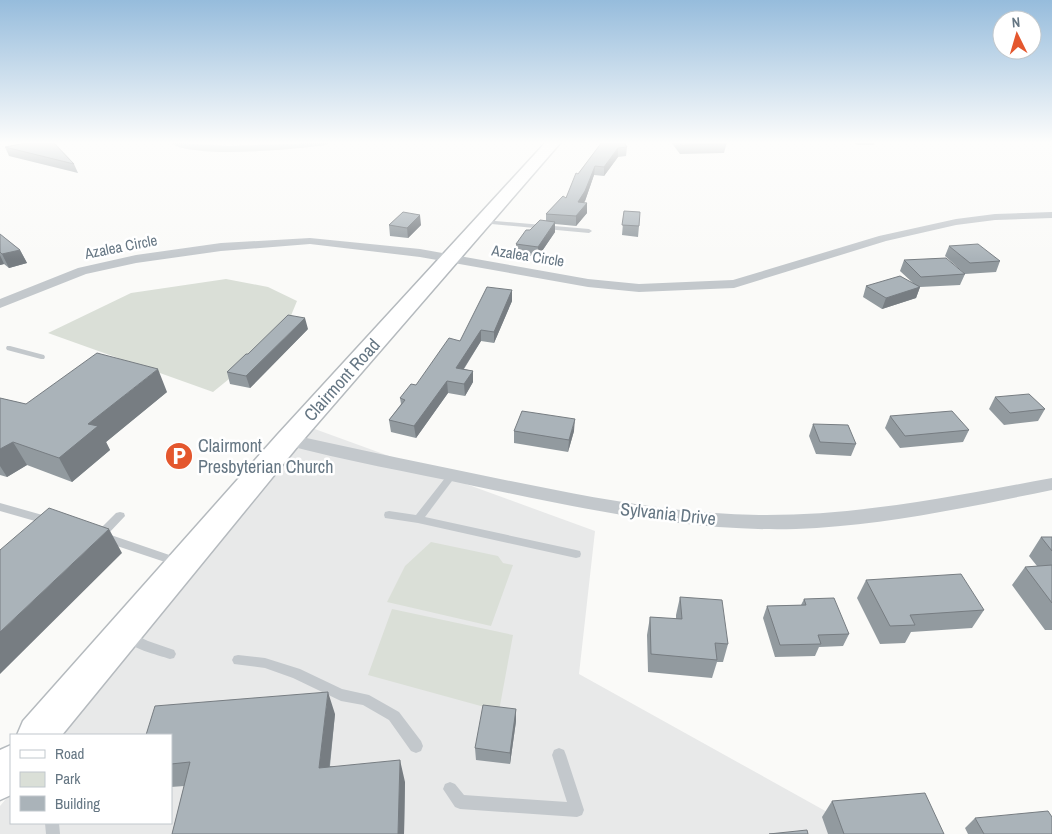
<svg xmlns="http://www.w3.org/2000/svg" width="1052" height="834" viewBox="0 0 1052 834" font-family="'Archivo Narrow',sans-serif">
<style>
.built{fill:#e8e9e9}
.green{fill:#dadfd7}
.lines{fill:none;stroke-linecap:round;stroke-linejoin:round}
.primary-casing{stroke:#b5babe;stroke-width:3}
.lane{fill:#c3c8cc;fill-rule:evenodd}
.street{fill:#c3c8cc;fill-rule:evenodd}
.primary{fill:#fff;fill-rule:evenodd}
.wall{fill:#929a9f}
.shaded-wall{fill:#777d82}
.building{fill:#aab3b9;stroke:#777d82}
.labels{text-anchor:middle;stroke-width:5;stroke-linejoin:round;paint-order:stroke}
.far-street-label{font-size:15px;fill:#657683;stroke:#fff}
.street-label{font-size:18px;fill:#657683;stroke:#fff}
.poi-label{font-size:18px;fill:#657683;stroke:#fff;text-anchor:start}
</style>
<rect width="100%" height="100%" fill="#fafaf8"/>
<path class="built" d="M312 428 595 531 579 674 838 818 844 834H0V806L11 793V823H171V735H59Z"/>
<path class="green" d="M226 279 268 287 297 301 283 335 213 392 48 333 131 293Z
M431 542 498 556 503 563 513 565 491 626 387 602 405 566Z
M392 609 513 635 499 711 368 675Z"/>
<g class="lines">
<defs>
<path id="primary" d="M546 142H561L298 446 62 735H17L23 721 278 434Z
M11 745V795L0 800V750Z"/>
</defs>
<use href="#primary" class="primary-casing"/>
<path class="lane" d="M483 220 589 229 592 231 589 233 481 223V221Z
M7 346H10L44 355 45 357 44 359H41L7 350 6 348Z
M452 472 455 473 457 475 455 477 425 517 576 550 580 551 581 554 580 557 576 558 418 523 385 518 384 515 385 512 389 511 416 515 449 473Z
M0 503 53 518 54 521 53 524 49 525 0 511Z
M120 512 124 513 125 516 108 534 181 559 182 562 181 565 177 566 96 539 95 536 96 533 116 513Z
M129 632 148 641 174 650 176 654 174 658 170 659C158 655 128 648 123 637L125 633Z
M238 655 265 658 300 669 342 689 369 695 399 712 421 741 423 746 421 751 416 753 411 751 389 720 363 705 341 701 293 678 265 668 234 664 232 660 234 656Z
M559 748 564 750 566 755 584 810 582 815 577 817 460 809 455 807 443 789 445 784 450 782 455 784 464 795 567 802 552 755 554 750Z
M45 823H59L60 834H46Z"/>
<path class="street" d="M169 142 228 146 331 142 326 145C296 149 191 160 169 142Z
M1052 212V218L995 220 956 225 886 241 734 288 639 292 588 287 420 257 310 244 221 251 136 263 86 274 0 308V299L78 268 136 255 221 243 310 238 420 249 588 279 639 284 733 280 879 236 956 219 995 214Z
M288 434C360 450 433 465 505 480 589 497 673 514 759 515 858 516 955 496 1052 478V490C968 507 882 526 796 529 686 532 581 508 474 486 410 472 345 461 282 444L280 440 282 436Z"/>
<use href="#primary" class="primary"/>
</g>
<path class="wall" d="M25 142H53L74 164 78 173 9 156 5 147 25 143Z
M602 142 627 147 626 156 618 157 604 176 594 175 585 201 583 203H587V213L576 226 555 224V232L538 257 516 254V244L530 230 546 221V214L566 198 578 174Z
M671 142H727L724 153 680 154Z
M853 142H875L874 145H858Z
M624 211 639 226 638 237 622 235Z
M389 225H421L408 238 390 236Z
M0 234 20 250 27 263 9 268 4 264 0 265Z
M949 246 1000 261 996 272 965 274 945 256Z
M904 260 965 274 960 285 920 287 916 298 882 309 863 297 866 286 913 283 900 271Z
M512 290V301L494 343 481 341 464 369 473 371V382L465 396 448 393 416 438 391 432 389 420 401 404 400 398 416 385Z
M308 329 250 388 230 384 227 372 248 354Z
M167 392 106 442 110 450 72 482 27 465 7 477 0 475V398L26 404Z
M995 397 1045 409 1038 421 1004 425 989 409Z
M890 416 969 430 963 442 900 448 885 428Z
M813 424 856 444 851 456 816 454 809 436Z
M514 431H574L568 452 514 443Z
M1041 537H1052V630H1045L1012 585 1025 567 1037 566 1029 556Z
M866 580 984 610 972 628 911 632 905 643 880 644 857 598Z
M680 597 728 644 723 662H717L712 678 648 672 647 635 650 617 676 619V615Z
M804 599 849 634 843 646 819 647 815 656 775 657 763 618 767 606 801 605Z
M516 709V721L510 764 476 760 475 748Z
M335 714 330 766 405 782 404 834H172L184 786 171 787V735Z
M832 801 944 834H828L822 817Z
M975 818 1052 834H968L965 828Z"/>
<path class="shaded-wall" d="M618 148V157L604 176V167Z
M595 166 594 175 585 201 577 211 578 202Z
M587 203V213L576 226V216Z
M420 215 421 225 408 238 407 228Z
M555 222V232L538 257V247Z
M20 250 27 263 9 268 2 254Z
M0 255 4 264 0 265Z
M920 287 916 298 882 309 886 298Z
M512 290V301L494 343V332Z
M305 318 308 329 250 388 246 376Z
M481 330V341L457 379 456 368Z
M158 369 167 392 106 442 110 450 72 482 59 458 88 424Z
M473 371V382L465 396 464 384Z
M447 381 448 393 416 438 414 426Z
M575 419 574 431 568 452 569 440Z
M13 442 27 465 7 477 0 466V449Z
M109 529 122 553 0 674V632Z
M328 692 335 714 327 789 319 768Z
M516 709V721L510 764V753Z
M400 760 405 782 404 834H398Z"/>
<path class="building" d="M25 142H53L74 164 5 147 26 143Z
M602 142H624L627 147 618 148 604 167 595 166 585 191 578 202 587 203 576 216 546 214 563 196 566 198 576 173 578 174Z
M678 142H726V144L681 145Z
M624 211 640 212 639 226 622 225Z
M403 212 420 215 407 228 389 225Z
M540 220 555 222 538 247 516 244 526 230H530Z
M0 234 20 250 2 254 0 252Z
M978 244 1000 261 970 263 949 246Z
M946 258 965 274 921 277 904 260Z
M900 276 920 287 886 298 866 286Z
M487 287 512 290 494 332 481 330 456 368 473 371 464 384 447 381 414 426 389 420 405 400 400 398 411 384 416 385 449 338 460 341Z
M288 315 305 318 246 376 227 372 246 354H248Z
M97 353 158 369 88 424 98 426 59 458 13 442 0 449V398L26 404Z
M1029 394 1045 409 1010 413 995 397Z
M522 411 575 419 569 440 514 431Z
M952 411 969 430 905 436 890 416Z
M813 424 848 425 856 444 820 442Z
M49 508 109 529 0 632V550Z
M1041 537H1052V551Z
M1052 565V603L1025 567Z
M961 574 984 610 910 615 915 625 890 626 866 580Z
M680 597 722 600 728 644 715 643 717 660 651 654 650 617 682 619Z
M834 598 849 634 818 635 821 644 780 645 767 606 806 605 804 599Z
M328 692 319 768 400 760 398 834H172L190 762 171 764V735H146L155 706Z
M483 705 516 709 510 753 475 748Z
M925 793 944 834H844L832 801Z
M1048 811 1052 817V834H984L975 818Z
M807 830 808 834H769Z"/>
<linearGradient id="sky" x2="0" y2="1"><stop stop-color="#96bcdc"/><stop offset="0.55" stop-color="#fdfdfc"/><stop offset="1" stop-color="#fdfdfc" stop-opacity="0"/></linearGradient>
<rect width="1052" height="259" fill="url(#sky)"/>
<defs>
<symbol id="parking-disc" viewBox="-11 -11 22 22"><circle r="9.5" fill="#e4572e" stroke="#fff"/><path d="M-3.5-5.5H1a3.5 3.5 0 0 1 0 7H-1V5.5H-3.5ZM-1-3.4V-.6H.8a1.4 1.4 0 0 0 0-2.8Z" fill="#fff"/></symbol>
</defs>
<g fill-rule="evenodd">
<use href="#parking-disc" x="163" y="440" width="32" height="32"/>
</g>
<g class="labels">
<g class="far-street-label">
<text transform="translate(121 247) rotate(-11)" y="5">Azalea Circle</text>
<text transform="translate(528 256) rotate(9)" y="5">Azalea Circle</text>
</g>
<g class="street-label">
<text transform="translate(342 380) rotate(-48)" y="6">Clairmont Road</text>
<text transform="translate(668 514) rotate(6)" y="6">Sylvania Drive</text>
</g>
<g class="poi-label">
<text x="198" y="452">Clairmont<tspan x="198" dy="21">Presbyterian Church</tspan></text>
</g>
</g>
<rect x="10" y="734" width="162" height="90" fill="#ffffff" stroke="#c1c8cd"/>
<rect x="20" y="750" width="25" height="8" fill="#ffffff" stroke="#c1c8cd"/>
<text x="55" y="759" font-size="15" fill="#657683">Road</text>
<rect x="20" y="772" width="25" height="15" fill="#dadfd7" stroke="#c1c8cd"/>
<text x="55" y="784" font-size="15" fill="#657683">Park</text>
<rect x="20" y="796" width="25" height="15" fill="#aab3b9" stroke="#c1c8cd"/>
<text x="55" y="809" font-size="15" fill="#657683">Building</text>
<g transform="translate(1017 35) rotate(355)"><circle r="24" fill="#ffffff" stroke="#c1c8cd"/>
<path d="M0-4L9 19L0 12L-9 19Z" fill="#e4572e"/>
<text y="-8" font-size="14" font-weight="bold" text-anchor="middle" fill="#657683">N</text>
</g>
</svg>
